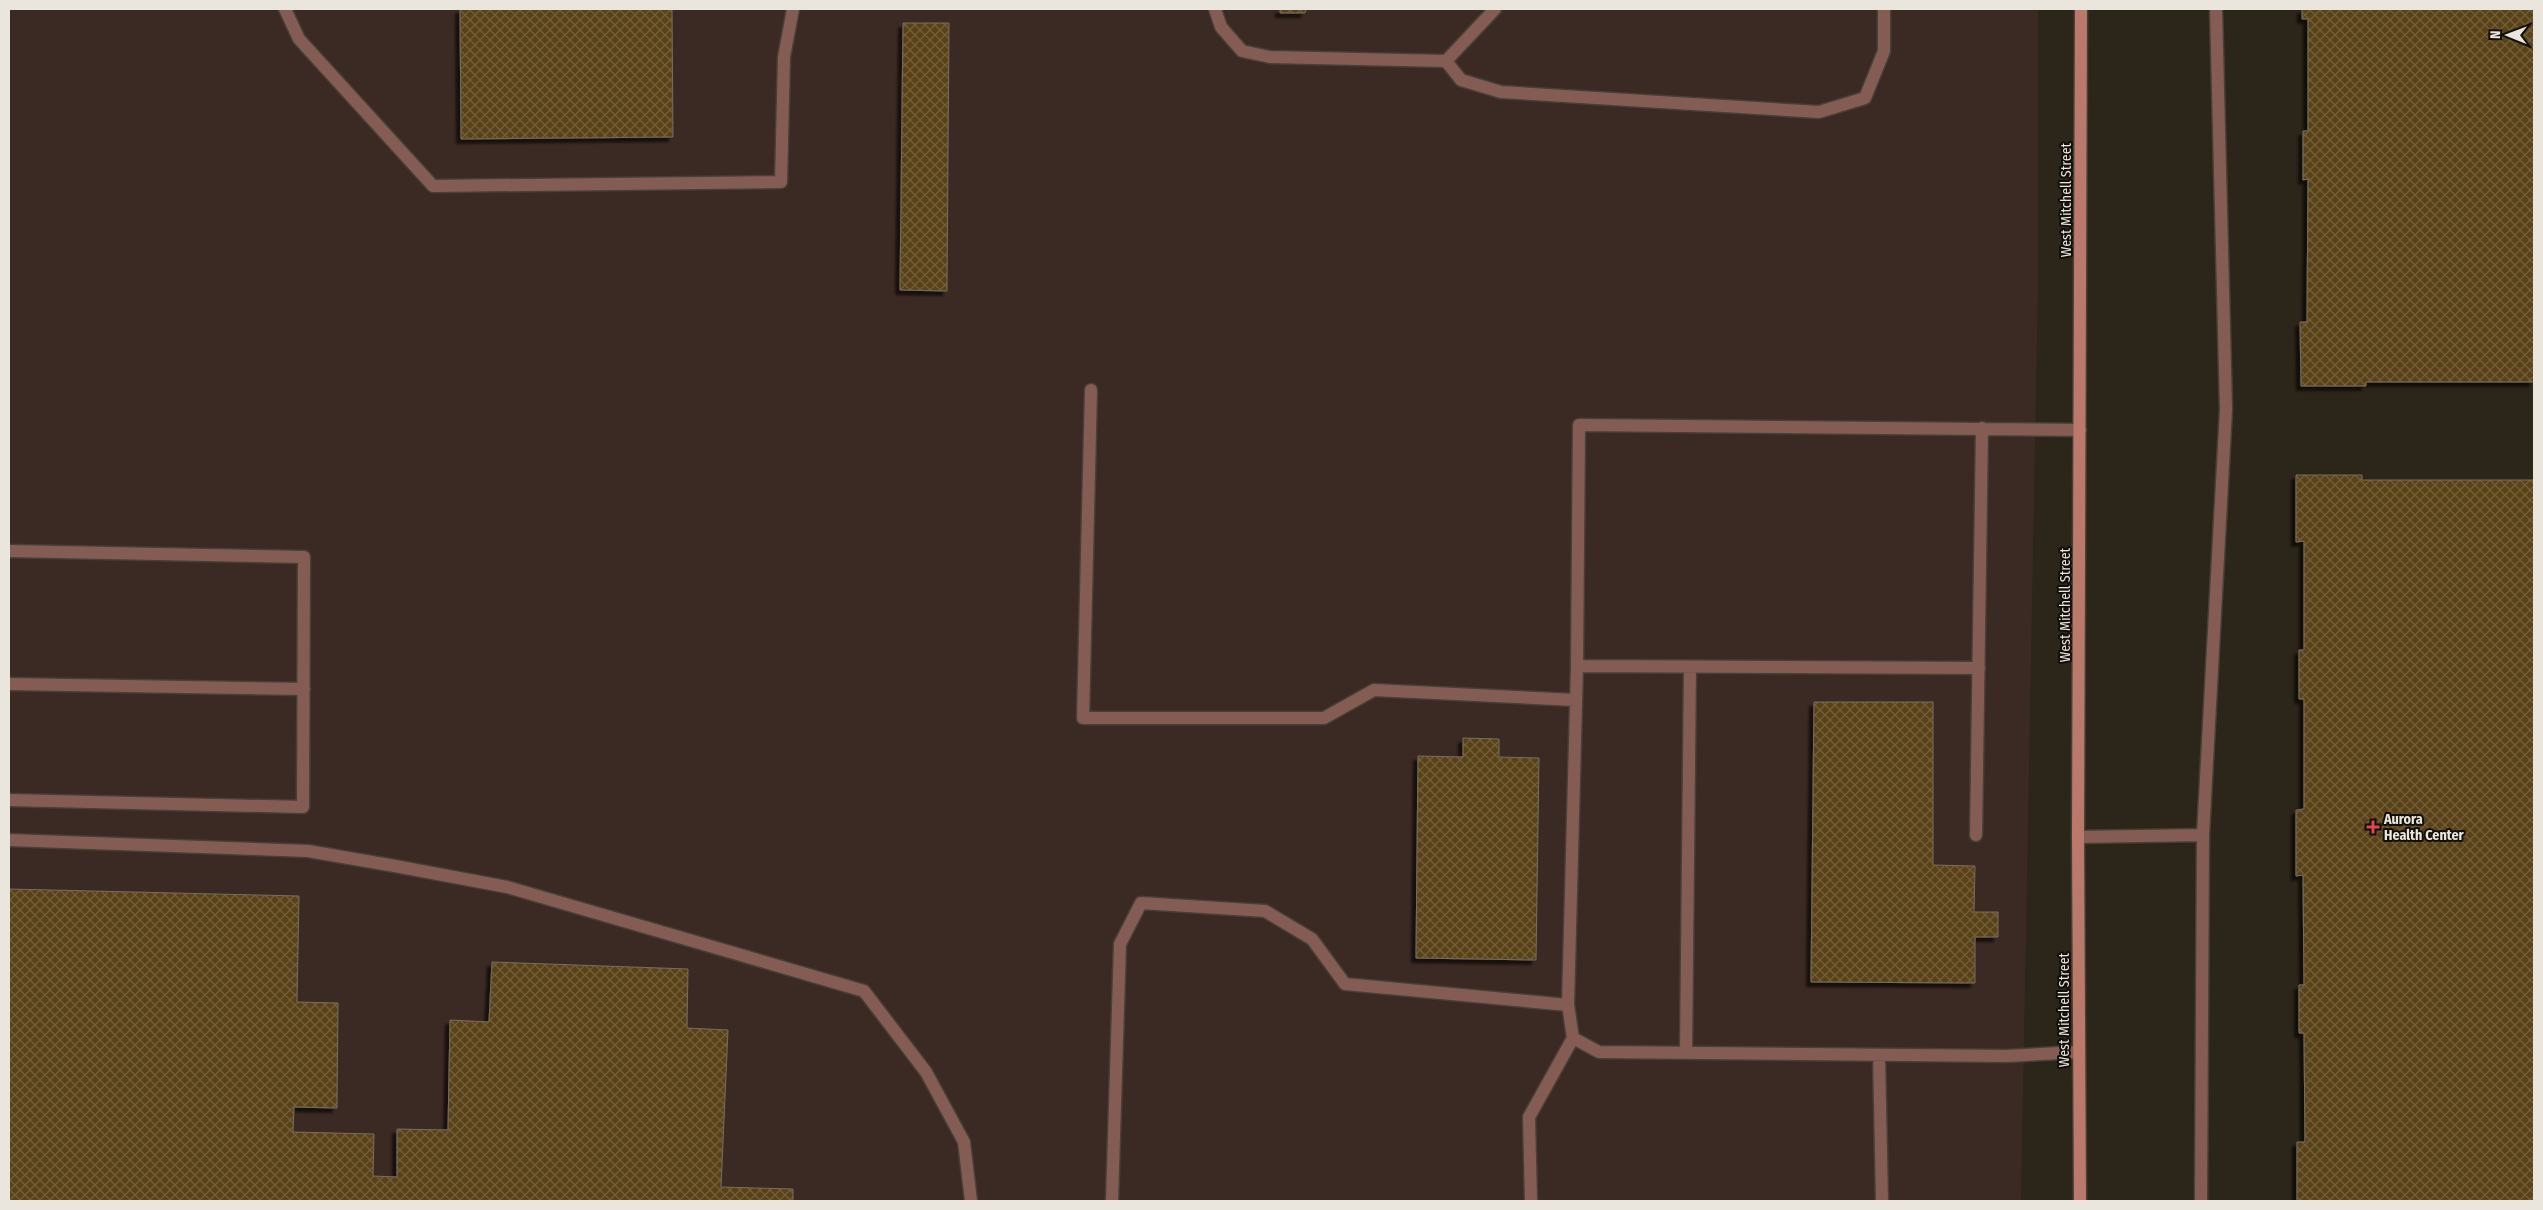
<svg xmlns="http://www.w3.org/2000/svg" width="2543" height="1210" viewBox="0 0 2543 1210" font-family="'Fira Sans Condensed',sans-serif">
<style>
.industrial{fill:#3b2923}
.building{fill:url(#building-cross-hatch);stroke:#766e60;filter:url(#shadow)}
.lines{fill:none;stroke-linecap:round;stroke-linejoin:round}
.lane-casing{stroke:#474035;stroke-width:15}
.secondary-casing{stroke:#474035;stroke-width:15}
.lane{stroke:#855c53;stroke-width:12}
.secondary{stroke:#ba796b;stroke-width:12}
.health-dot{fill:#e0444e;stroke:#120f0a;stroke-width:2}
.labels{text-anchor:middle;stroke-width:4;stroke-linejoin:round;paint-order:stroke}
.street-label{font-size:14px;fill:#eae6de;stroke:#120f0a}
.poi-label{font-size:14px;font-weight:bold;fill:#eae6de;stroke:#120f0a;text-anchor:start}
</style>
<defs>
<pattern id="building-cross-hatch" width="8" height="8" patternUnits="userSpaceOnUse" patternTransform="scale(1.25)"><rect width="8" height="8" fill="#5a4319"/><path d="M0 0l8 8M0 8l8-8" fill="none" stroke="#725e3a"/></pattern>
<filter id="shadow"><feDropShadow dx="-4.5" dy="4.5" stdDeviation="1" flood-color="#0009"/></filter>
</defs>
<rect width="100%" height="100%" fill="#2c251a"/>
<path class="industrial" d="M9 9H2038V284L2021 1201H9Z"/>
<path class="building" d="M460 9H672L673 137 461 139Z
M1280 9H1306L1305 13H1280Z
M2302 9H2534V382H2366V386H2301L2300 322H2307L2308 179 2303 180V131H2308V19H2302Z
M903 23H949L947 291 900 290Z
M2296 475H2362V480H2534V1201H2297V1142H2305L2304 1033H2299V985H2304L2303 875 2296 876V810L2304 809V699H2299V650H2304V541L2296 542Z
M1814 702H1933V865L1975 866 1974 912H1998V937H1975V983L1811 982Z
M1463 738 1499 739V757L1539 758 1536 960 1416 958 1418 756 1463 757Z
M9 889 299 896 297 1002 338 1003 337 1108 294 1107 293 1132 374 1134 373 1176 397 1177V1129L448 1130 450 1020 489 1022 492 962 688 969 687 1028 728 1030 721 1187 793 1189V1201H9Z"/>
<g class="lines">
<defs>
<path id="lane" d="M285 9 299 39 433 186 781 182 784 57 793 9
M1215 9 1221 27 1242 51 1270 57 1446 61 1495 9
M1446 61 1461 80 1501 92 1819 112 1865 98 1884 51V9
M1091 390 1083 718H1324L1374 690 1575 700
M9 551 304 557 303 807 9 800
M1577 666 1979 668
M9 684 304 689
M1976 835 1982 428
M2078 837 2203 835
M9 840 308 851 395 866 507 887 864 991 926 1072 964 1142 971 1201
M2079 1052 2007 1056 1599 1052 1573 1038 1568 1005 1577 666 1579 425 2080 430
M1686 1053 1690 667
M1879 1055 1882 1201
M1112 1201 1120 944 1141 903 1265 911 1312 939 1345 984 1568 1005
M1531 1201 1529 1117 1573 1038
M2201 1201 2203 835 2226 409 2216 9"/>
<path id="secondary" d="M2080 1201 2078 837 2081 9"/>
</defs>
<use href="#lane" class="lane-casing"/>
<use href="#secondary" class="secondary-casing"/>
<use href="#lane" class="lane"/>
<use href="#secondary" class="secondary"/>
</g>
<path class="health-dot" d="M2370.5 819.5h5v5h5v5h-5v5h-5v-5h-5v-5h5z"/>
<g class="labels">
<g class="street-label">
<text transform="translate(2066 200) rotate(-90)" y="5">West Mitchell Street</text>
<text transform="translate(2065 605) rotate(-90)" y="5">West Mitchell Street</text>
<text transform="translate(2064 1010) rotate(-90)" y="5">West Mitchell Street</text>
</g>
<g class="poi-label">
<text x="2384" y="824">Aurora<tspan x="2384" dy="16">Health Center</tspan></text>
</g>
</g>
<rect width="2543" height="1210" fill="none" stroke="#eae6de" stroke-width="20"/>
<g transform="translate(2508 35) rotate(271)" stroke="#120f0a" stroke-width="4" paint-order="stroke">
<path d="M0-4L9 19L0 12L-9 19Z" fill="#eae6de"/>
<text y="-8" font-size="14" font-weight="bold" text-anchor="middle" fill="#eae6de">N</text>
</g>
</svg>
